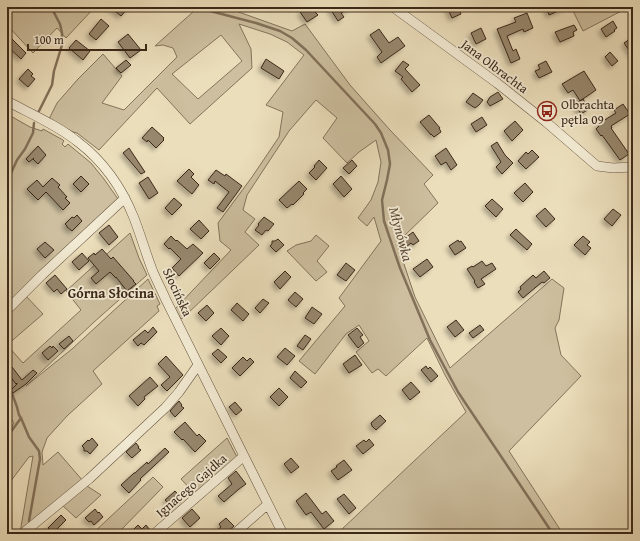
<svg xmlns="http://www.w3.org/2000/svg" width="640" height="541" viewBox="0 0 640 541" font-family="'Gentium Book Plus',serif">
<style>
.green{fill:#cdbf9f;stroke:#84745c;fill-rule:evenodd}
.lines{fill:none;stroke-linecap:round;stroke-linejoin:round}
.stream{stroke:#827059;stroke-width:2.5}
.building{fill:#97876d;stroke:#3c2819;filter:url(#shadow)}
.minor-casing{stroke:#685642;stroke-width:10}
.minor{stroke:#f2ead3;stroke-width:9}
.labels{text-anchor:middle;stroke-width:3.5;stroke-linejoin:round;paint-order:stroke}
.street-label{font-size:13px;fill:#3c2819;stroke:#f2ead3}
.poi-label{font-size:13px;fill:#3c2819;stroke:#f2ead3;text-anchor:start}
.water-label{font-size:14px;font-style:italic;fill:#5f4c39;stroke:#f2ead3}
.neighbourhood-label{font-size:14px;font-weight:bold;fill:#3c2819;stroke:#f2ead3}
</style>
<defs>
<filter id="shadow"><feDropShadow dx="-3" dy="3" stdDeviation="2" flood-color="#0004"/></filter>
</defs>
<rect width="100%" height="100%" fill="#ebdebb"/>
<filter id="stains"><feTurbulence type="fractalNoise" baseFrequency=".005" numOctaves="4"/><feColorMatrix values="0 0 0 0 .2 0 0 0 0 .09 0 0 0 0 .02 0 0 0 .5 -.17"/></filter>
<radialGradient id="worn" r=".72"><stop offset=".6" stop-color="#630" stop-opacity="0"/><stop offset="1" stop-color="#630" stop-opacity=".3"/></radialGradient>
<path class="green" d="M7 7H95L66 38 57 28 33 53 7 25Z
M186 7H229L233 10 292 31 305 24 350 85 390 130 433 175 424 184 438 203 397 243 415 297 450 368 552 279 564 288 559 320 555 328 561 355 581 376 509 451 563 534H346L341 530 466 412 445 375 427 338 386 376 378 369 372 373 356 352 369 341 359 325 346 334 315 374 299 361 345 306 339 298 381 241 374 217 367 226 358 218 371 200 378 182 381 162 376 140 359 152 347 163 323 138 337 118 316 100 289 131 247 195 243 210 255 219 245 232 259 245 184 317 181 319 175 309 231 250 220 241 218 223 252 177 279 137 283 112 266 105 304 55 287 42 270 34 239 24 251 49 252 68 190 124 157 88 99 150 77 133 73 132 49 119 57 103 78 79 103 54 122 76 102 103 124 110 177 57 173 48 163 45 155 46 194 11ZM221 35 242 61 198 99 172 74Z
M571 7H629L583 31Z
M7 114 30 127 42 131 43 129 63 140 64 141 62 144 65 147 68 144 91 163 104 179 118 199 7 307Z
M130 233 139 258 147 275 93 323 26 386 72 349 148 279 160 304 157 306 159 311 93 371 102 384 67 416 47 438 42 452 43 465 58 452 83 481 20 533 33 456 29 457 7 486V434L14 423 10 417H7V316L25 295 43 314 7 345 23 363 81 310 66 291Z
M316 235 329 246 317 261 327 272 316 281 287 251 296 245 311 241Z
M227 438 237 457 195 494 181 479Z
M153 477 163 487 117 534H92Z
M87 486 101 495 76 518 62 505Z"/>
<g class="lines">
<path class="stream" d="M195 7 256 23 280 31 292 38 306 50 375 124 381 133 388 150 390 164 387 180 382 200 384 221 400 268 430 340 458 392 553 534
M39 111 52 85 54 71 62 45V33L60 24 51 7
M7 182 17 160 25 149 33 133 34 123
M7 380 17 407 19 415 21 418 7 437
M21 418 29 437 39 451 40 459 29 521"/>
</g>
<path class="building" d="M110 7H129L121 16Z
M308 7H322L315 12 318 15 307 22 300 12Z
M329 7H352L341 13 344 17 338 21Z
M447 7H458L461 14 452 18Z
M546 7H568L549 15Z
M527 13 533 28 524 32 523 29 507 36 513 51 516 49 520 59 511 63 497 29 516 22 514 18Z
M101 19 109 26 96 40 89 34Z
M613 21 617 28 614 30 615 31 606 37 601 29Z
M574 25 577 30 573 32 574 36 560 42 555 32Z
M481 28 486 39 476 44 471 33Z
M379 29 389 43 398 37 405 46 381 63 377 57 382 52 370 35Z
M128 34 141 50 130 58 118 42Z
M633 37V56L624 43Z
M12 39 26 53 21 59 7 46Z
M76 40 90 51 83 60 69 48Z
M610 52 618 61 612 66 605 57Z
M266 59 284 71 279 79 261 68Z
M126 60 131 65 121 73 116 68Z
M403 61 409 65 405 69 420 85 412 92 401 79 403 77 395 71Z
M546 61 552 72 539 78 535 71 540 69 538 65Z
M28 69 33 74 31 76 35 79 28 87 19 79Z
M584 71 596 90 580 101 573 90 568 93 562 84Z
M498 92 503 99 490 106 487 102 490 97Z
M473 93 483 100 479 105 475 108 466 102Z
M583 99 589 109 581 114 575 104Z
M623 104 630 114 611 126 612 128H611L629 154 620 160 602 135 601 136 596 129 599 126 598 124 616 113 614 110Z
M429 115 440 128H439L441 132 434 137 431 134V135L420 122Z
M482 117 487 125 476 132 471 124Z
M515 121 523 130 512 141 504 131Z
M152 127 164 138 163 139 164 140 156 148 148 140 147 142 142 138Z
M497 142 505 155 513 163 502 174 496 167 501 162 491 146Z
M38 146 46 155 38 164 33 159 34 158 29 162 26 159Z
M129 148 145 172 141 174 123 153Z
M446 148 457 165 451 170 446 162 441 165 435 156Z
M532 150 539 157 526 169 518 161 526 152 528 154Z
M319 160 327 168 316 180 309 173 315 167 314 166Z
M352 160 357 166 349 174 343 168Z
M189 169 194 174 191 177 199 185 192 194 177 181Z
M216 170 225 176 226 174 242 186 223 212 217 208 229 192 215 181 214 184 208 180Z
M81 176 89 184 81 192 73 184Z
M341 176 352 189 344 197 333 184Z
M148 177 158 193 149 199 139 183Z
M52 178 60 185 58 187 67 197 65 198 70 203 63 210 46 192 38 200 27 189 37 180 43 187Z
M299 181 307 189 303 193 304 194 293 205 292 204 287 208 279 200Z
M525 183 533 192 523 202 514 193Z
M174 198 182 205 172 215 165 208Z
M492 199 503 209 496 217 485 206Z
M545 208 555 219 546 227 536 216Z
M613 209 621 215 612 226 604 219Z
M77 215 82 221 72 231 67 227V226L65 224 72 217 74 218Z
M264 217 274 224 268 231 266 230 262 235 255 230 259 225 258 224Z
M199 220 209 231 201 239 190 229Z
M109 225 118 237 109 245 99 233Z
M516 229 532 244 527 250 510 235Z
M413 232 419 241 413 245 411 243 406 247 401 241Z
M171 236 176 241 177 240 187 249 193 244 203 253 179 276 172 268 181 259 170 248 169 249 164 244Z
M583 236 590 242 587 245 591 248 585 255 574 245Z
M278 239 284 245 276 252 270 246 272 244V241H275Z
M458 240 459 242 461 241 466 248 455 255 449 246Z
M45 242 54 250 45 258 37 249Z
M102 249 111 259 113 257 134 281H133L136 284 127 291 116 277V278L110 272 96 284 91 278 99 271 88 258 94 253 95 255Z
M82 253 89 261 79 270 72 262Z
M214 253 220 259 210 269 204 263Z
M427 259 433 267 420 277 413 269Z
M482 261 486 266 492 263 496 269 481 279 485 284 478 288 474 282 475 281 467 269 472 266 473 267Z
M346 263 355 270 346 281 337 275Z
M285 271 291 277 280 289 274 282Z
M544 271 550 278 544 283 542 282 523 298 518 292 521 289 520 287 533 275 536 278Z
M55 275 67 289 61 294 57 289 54 292 46 283Z
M295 292 303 299 296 307 288 300Z
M263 299 269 303 260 313 255 308Z
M237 303 249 314 243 321 231 310Z
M207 305 214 313 206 321 198 313Z
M312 307 322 314 314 324 305 318Z
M456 320 464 330 455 337 447 327Z
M480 325 484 330 473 338 469 333Z
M153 327 157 332 144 345 141 343 138 346 133 340 145 330 148 333Z
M221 328 229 336 221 345 212 336Z
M357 328 363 335 360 337 364 343 358 348 348 335Z
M305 335 311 339 303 350 297 346Z
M69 336 73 341 64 349 59 344Z
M50 346 52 348 53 346 58 351 48 360 42 353Z
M285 348 295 356 287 365 277 357Z
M218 349 227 357 221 363 212 354Z
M355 355 362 365 349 373 343 364Z
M166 356 183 375 167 391 161 385 170 377 158 364Z
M243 357 247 361 250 358 254 362 240 376 232 368Z
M426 366 428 369 430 367 438 376 431 382 421 370Z
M12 367 22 380 33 370 37 373 26 384 13 393 11 390 17 384V383L16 384 10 376 12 375 8 370Z
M295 371 307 382 301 388 290 378Z
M150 377 158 386 144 397 145 399 138 406 129 396Z
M411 382 420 392 410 400 402 390Z
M279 388 288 397 279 406 270 397Z
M179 401 182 405 181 406 184 408 175 417 170 411Z
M235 402 242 410 236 415 229 407Z
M380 415 386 421 376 430 372 426 371 423Z
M185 422 197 436 199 434 206 441 195 452 183 439 182 440 174 432Z
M92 438 98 445 90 454 87 451H84V448L82 446 88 440 89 441Z
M369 439 374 445 363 454 356 446 364 440 366 442Z
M136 443 139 447 138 448 141 450 132 458 126 452Z
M165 448 169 452 140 479 141 480 129 493 121 485 134 473H135L147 462 148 464Z
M291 458 299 467 291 473 284 464Z
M344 460 352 470 338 480 331 471 337 467 336 466Z
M236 471 246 484 239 489 224 502 218 496 232 484 228 478Z
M175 491 183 500 174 508 165 500Z
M306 493 322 514 326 511 334 521 324 529 311 512 306 515 296 501Z
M344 494 356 508 349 514 337 499Z
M95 509 98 513 99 512 103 517 94 525 91 521 89 522 85 518Z
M192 509 200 518 190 527 182 518Z
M61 515 66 520 53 533 48 528Z
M226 518 234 526 225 534H213L221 527 219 524Z
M138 525 142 529 146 525 150 530 147 533 148 534H129Z"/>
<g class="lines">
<defs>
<path id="minor" d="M393 7 497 83 546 122 597 166 613 168 633 167
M7 101C31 114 57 125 78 142 103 161 122 188 134 218 141 236 146 254 153 272 157 281 162 291 166 300L283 534
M7 310 42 275 125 198
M22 534 89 479 165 408 179 392 198 365
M154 534 244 456
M234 534 268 504"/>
</defs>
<use href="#minor" class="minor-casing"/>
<use href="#minor" class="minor"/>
</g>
<defs>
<symbol id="bus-ring" viewBox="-11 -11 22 22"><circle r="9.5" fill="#f2ead3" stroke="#8f2418" stroke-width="1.5"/><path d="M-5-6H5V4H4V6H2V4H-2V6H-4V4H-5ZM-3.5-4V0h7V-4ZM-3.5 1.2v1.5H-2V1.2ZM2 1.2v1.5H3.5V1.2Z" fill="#8f2418"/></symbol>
</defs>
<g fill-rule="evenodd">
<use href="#bus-ring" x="536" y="100" width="22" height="22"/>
</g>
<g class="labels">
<g class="street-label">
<text transform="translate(495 66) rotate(37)" y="5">Jana Olbrachta</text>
<text transform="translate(178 292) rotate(65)" y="5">Słocińska</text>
<text transform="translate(191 485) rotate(-41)" y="5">Ignacego Gajdka</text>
</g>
<g class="poi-label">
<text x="561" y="109">Olbrachta<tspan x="561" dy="15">pętla 09</tspan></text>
</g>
<g class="water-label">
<text transform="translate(401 234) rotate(75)" y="5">Młynówka</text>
</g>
<g class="neighbourhood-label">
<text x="111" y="298">Górna Słocina</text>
</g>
</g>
<rect width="640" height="541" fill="none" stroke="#ebdebb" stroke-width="24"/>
<rect x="8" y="8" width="624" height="525" fill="none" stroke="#3c2819" stroke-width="2"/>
<rect x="12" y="12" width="616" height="517" fill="none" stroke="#3c2819"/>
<path d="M28 44v6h118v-6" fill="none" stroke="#3c2819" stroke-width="2"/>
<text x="34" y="44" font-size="12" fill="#3c2819" stroke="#f2ead3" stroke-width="3" paint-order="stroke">100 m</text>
<rect width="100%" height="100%" filter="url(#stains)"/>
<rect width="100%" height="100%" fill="url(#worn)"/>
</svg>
